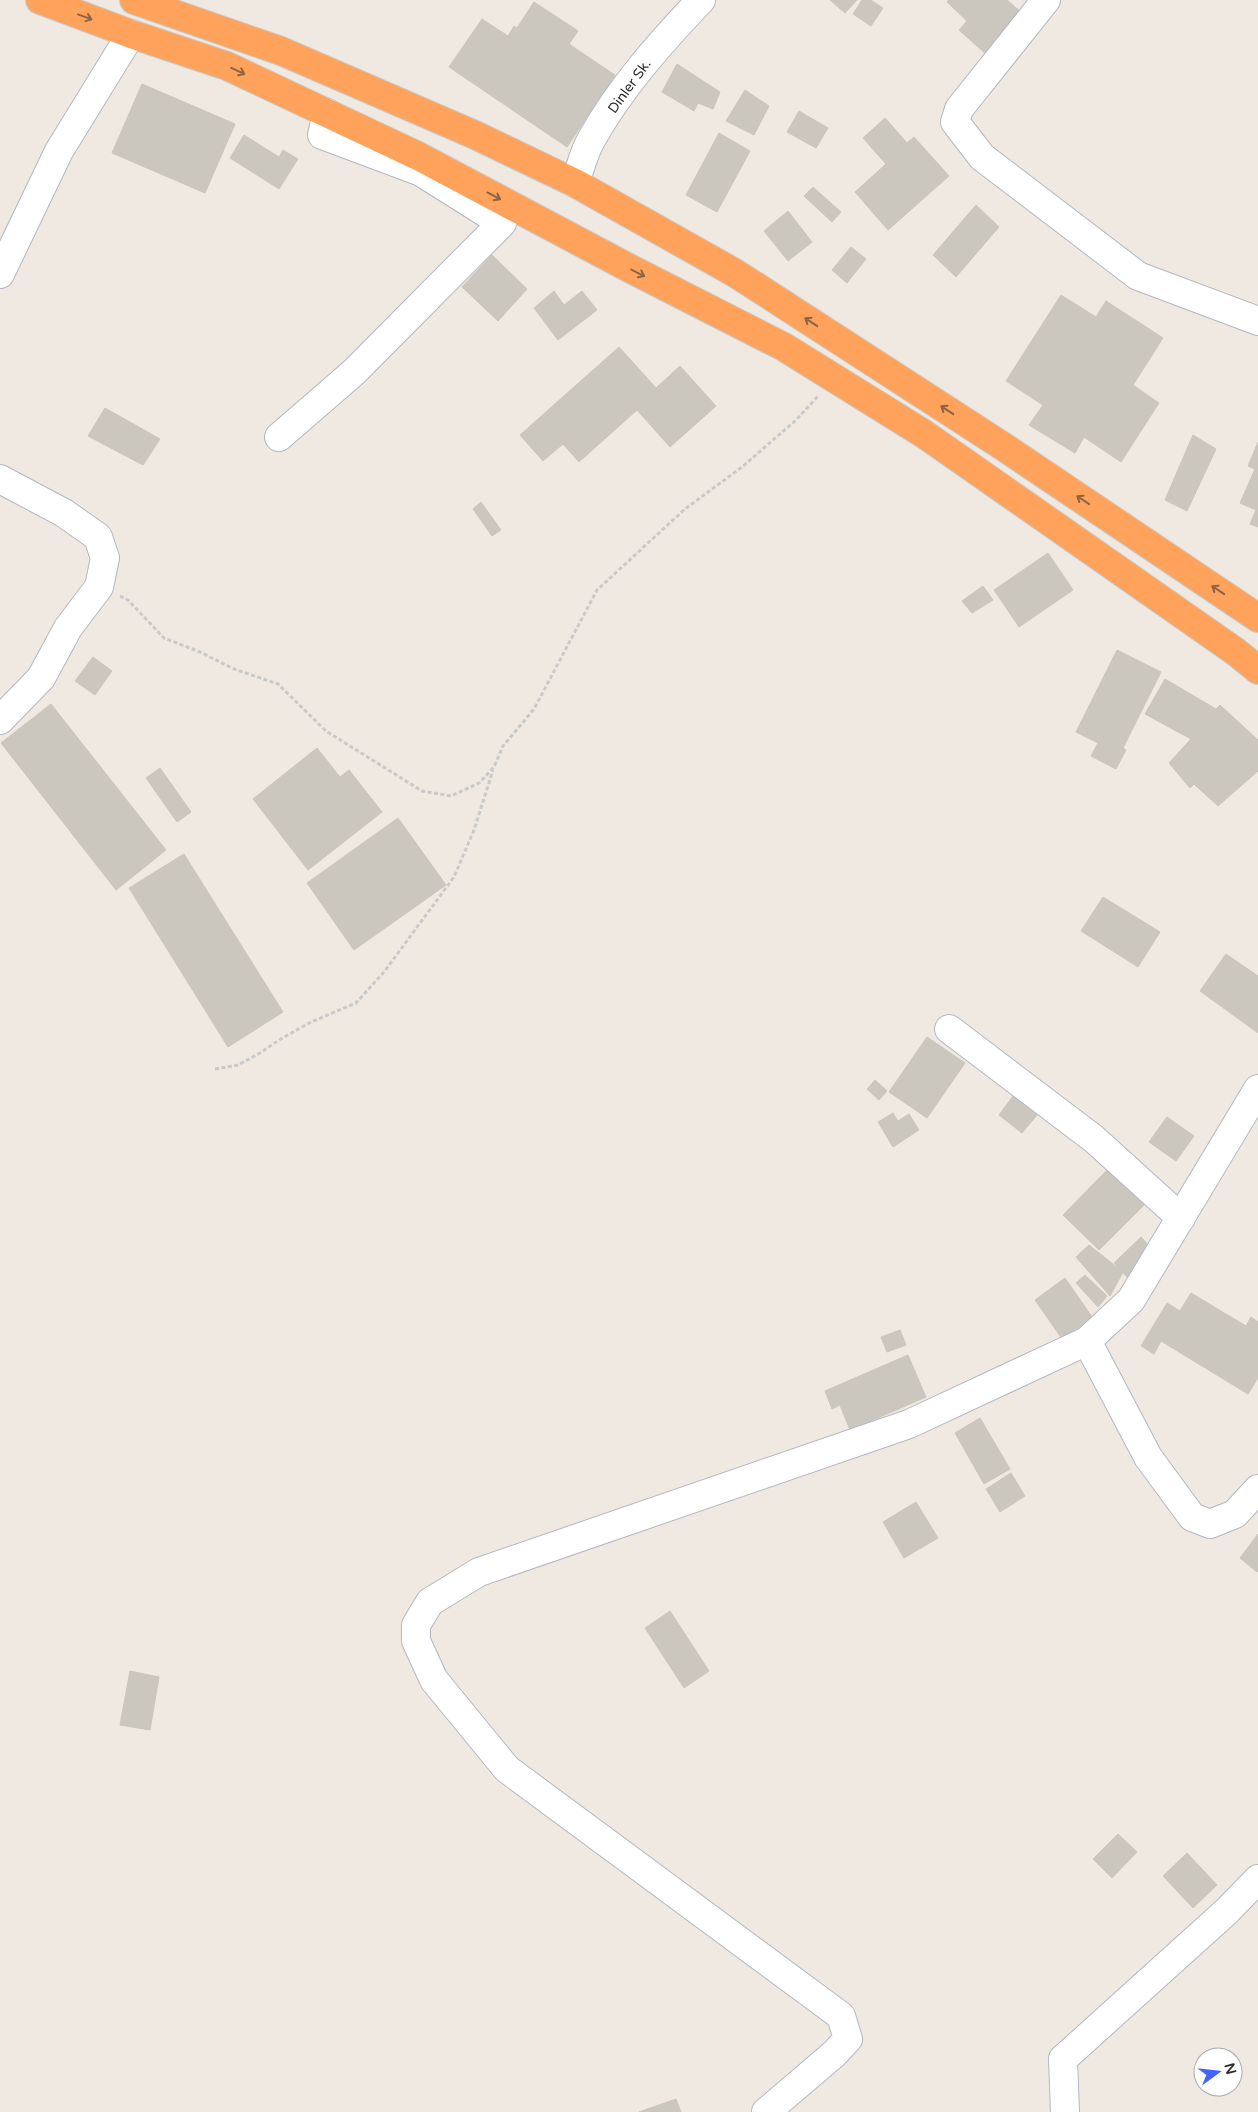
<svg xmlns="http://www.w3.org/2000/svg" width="1258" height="2112" viewBox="0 0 1258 2112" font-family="'Varela Round',sans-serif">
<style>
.building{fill:#cbc7bf;stroke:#cbc5ba}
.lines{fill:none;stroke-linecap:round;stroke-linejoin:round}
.minor-casing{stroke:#b4b7c1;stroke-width:30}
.highway-casing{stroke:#c9c9c9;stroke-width:30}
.path{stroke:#c9c9c9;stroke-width:3;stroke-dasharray:4 2.5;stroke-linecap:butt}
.minor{stroke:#fff;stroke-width:28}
.highway{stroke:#ffa35c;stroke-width:28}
.oneway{stroke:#8c6343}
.labels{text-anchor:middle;stroke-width:4;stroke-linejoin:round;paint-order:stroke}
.street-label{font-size:14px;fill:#2e2e2e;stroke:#fff}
</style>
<rect width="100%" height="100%" fill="#efe9e1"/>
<path class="building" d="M830 0H857L845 13Z
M862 0H871L883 8 871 26 853 14Z
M949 0H1007L1022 13 986 54 959 30 967 21 947 2Z
M534 2 578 31 569 44 615 75 567 147 449 67 482 19 508 36 514 26 517 28Z
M677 64 720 92 713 109 698 103 694 111 662 92Z
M142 84 235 124 205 193 112 153Z
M745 90 769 106 754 135 726 121Z
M799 111 828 128 816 148 787 132Z
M885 118 907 143 914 137 949 176 888 230 855 192 886 164 863 138Z
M719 133 750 151 717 212 686 195Z
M244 135 279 157 283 150 298 159 279 189 230 158Z
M813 187 841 212 832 222 804 196Z
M976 205 999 227 956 277 933 255Z
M788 211 812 242 788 261 764 231Z
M851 247 866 259 847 283 832 270Z
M492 255 527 289 498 321 462 287Z
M554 291 564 305 582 291 597 310 558 340 534 308Z
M1061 295 1096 317 1106 301 1163 338 1133 385 1159 403 1121 462 1084 437 1075 453 1029 425 1043 405 1006 381Z
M619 347 656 388 680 366 716 406 670 447 637 410 579 462 563 444 543 461 520 435Z
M105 408 160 439 143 465 88 436Z
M1193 435 1216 449 1187 511 1165 500Z
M1258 442V527L1250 524 1256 510 1240 503 1255 469 1248 466Z
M481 502 501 530 492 536 473 509Z
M1048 553 1073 590 1019 627 994 590Z
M983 586 993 600 972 613 962 601Z
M1117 650 1161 672 1123 748 1126 750 1116 769 1091 756 1098 743 1076 732Z
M93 657 112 671 95 695 75 681Z
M1165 679 1216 709 1220 705 1258 740V771L1218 806 1194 784 1190 788 1169 763 1191 739 1145 714Z
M51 704 166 850 116 890 1 743Z
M317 748 340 777 349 770 382 812 308 870 253 799Z
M160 768 191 812 177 822 146 778Z
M398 818 446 885 354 950 307 883Z
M184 854 283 1012 228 1047 129 888Z
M1103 897 1160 932 1138 967 1081 931Z
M1226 954 1258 976V1033L1200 991Z
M927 1037 965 1063 927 1118 889 1092Z
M875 1080 887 1091 879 1100 867 1089Z
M1013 1096 1037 1115 1022 1133 999 1115Z
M893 1113 898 1121 909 1114 919 1130 893 1147 878 1122Z
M1167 1117 1194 1136 1176 1161 1149 1142Z
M1110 1167 1146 1203 1099 1250 1063 1215Z
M1141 1237 1154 1251 1127 1277 1114 1263Z
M1089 1245 1123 1272 1110 1296 1076 1257Z
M1085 1275 1107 1296 1098 1307 1076 1283Z
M1065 1278 1097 1324 1067 1346 1035 1300Z
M1191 1293 1246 1326 1251 1317 1258 1322V1378L1248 1394 1161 1341 1154 1354 1141 1346 1167 1303 1180 1311Z
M900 1330 906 1345 887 1352 881 1337Z
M908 1355 926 1397 850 1430 840 1405 832 1409 825 1391Z
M980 1418 1010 1469 984 1484 955 1433Z
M1011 1473 1025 1496 1000 1512 986 1489Z
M916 1502 938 1538 904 1558 883 1522Z
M1258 1534V1571L1257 1572 1240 1558Z
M670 1611 709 1671 684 1688 645 1628Z
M130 1671 159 1677 150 1730 120 1725Z
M1118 1834 1137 1852 1112 1878 1093 1859Z
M1187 1853 1217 1885 1193 1908 1163 1876Z
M676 2099 681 2112H639Z"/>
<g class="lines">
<defs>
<path id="minor" d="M1046 0 959 109 955 122 982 157 1138 276 1258 321
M575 183C580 169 584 152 591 140 620 88 660 43 701 0
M0 274 59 151 131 34
M279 437 354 372 502 223 421 172 322 135 327 113
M0 479 64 513 98 537 105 558 99 587 68 628 41 678 0 720
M949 1029 1094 1139 1181 1218
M1087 1341 1148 1457 1192 1517 1210 1524 1235 1514 1258 1489
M766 2112 834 2054 848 2039 841 2016 507 1769 434 1680 416 1641V1625L430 1602 479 1572 909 1424 1087 1341 1131 1300 1258 1089
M1065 2112 1063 2059 1227 1911 1258 1879"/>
<path id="highway" d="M40 0 131 34 227 66 418 156 629 268 784 347 924 434 1236 652 1258 670
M134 0 281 51 475 135 575 183 735 273 1004 447 1258 618"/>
</defs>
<use href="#minor" class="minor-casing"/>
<use href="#highway" class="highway-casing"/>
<path class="path" d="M120 596 128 600 164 638 200 652 234 669 278 684 326 731 422 791 451 796 479 783 494 767 503 746 534 709 597 590 685 509 742 467 796 420 819 395
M215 1069 238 1065 260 1053 279 1040 311 1022 356 1003 384 972 454 877 474 830 493 770"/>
<use href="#minor" class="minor"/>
<use href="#highway" class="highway"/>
</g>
<defs><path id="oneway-shaft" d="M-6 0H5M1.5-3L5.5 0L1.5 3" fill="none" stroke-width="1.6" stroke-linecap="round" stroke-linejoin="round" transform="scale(1.25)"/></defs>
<g class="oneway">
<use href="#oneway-shaft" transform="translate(85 17) rotate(20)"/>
<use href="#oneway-shaft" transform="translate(238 71) rotate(25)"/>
<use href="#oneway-shaft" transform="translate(494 196) rotate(28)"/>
<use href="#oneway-shaft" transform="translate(638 273) rotate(27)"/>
<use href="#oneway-shaft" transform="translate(811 322) rotate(-147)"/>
<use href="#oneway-shaft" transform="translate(947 410) rotate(-147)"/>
<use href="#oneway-shaft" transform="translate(1083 500) rotate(-146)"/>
<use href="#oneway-shaft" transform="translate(1218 590) rotate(-146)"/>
</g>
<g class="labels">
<g class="street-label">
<text transform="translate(629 86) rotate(-54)" y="5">Dinler Sk.</text>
</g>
</g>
<g transform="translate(1218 2072) rotate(75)"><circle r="24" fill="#ffffff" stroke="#ababab"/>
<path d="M0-4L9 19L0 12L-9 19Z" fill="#4264fb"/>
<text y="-8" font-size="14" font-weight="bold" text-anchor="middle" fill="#2e2e2e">N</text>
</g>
</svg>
